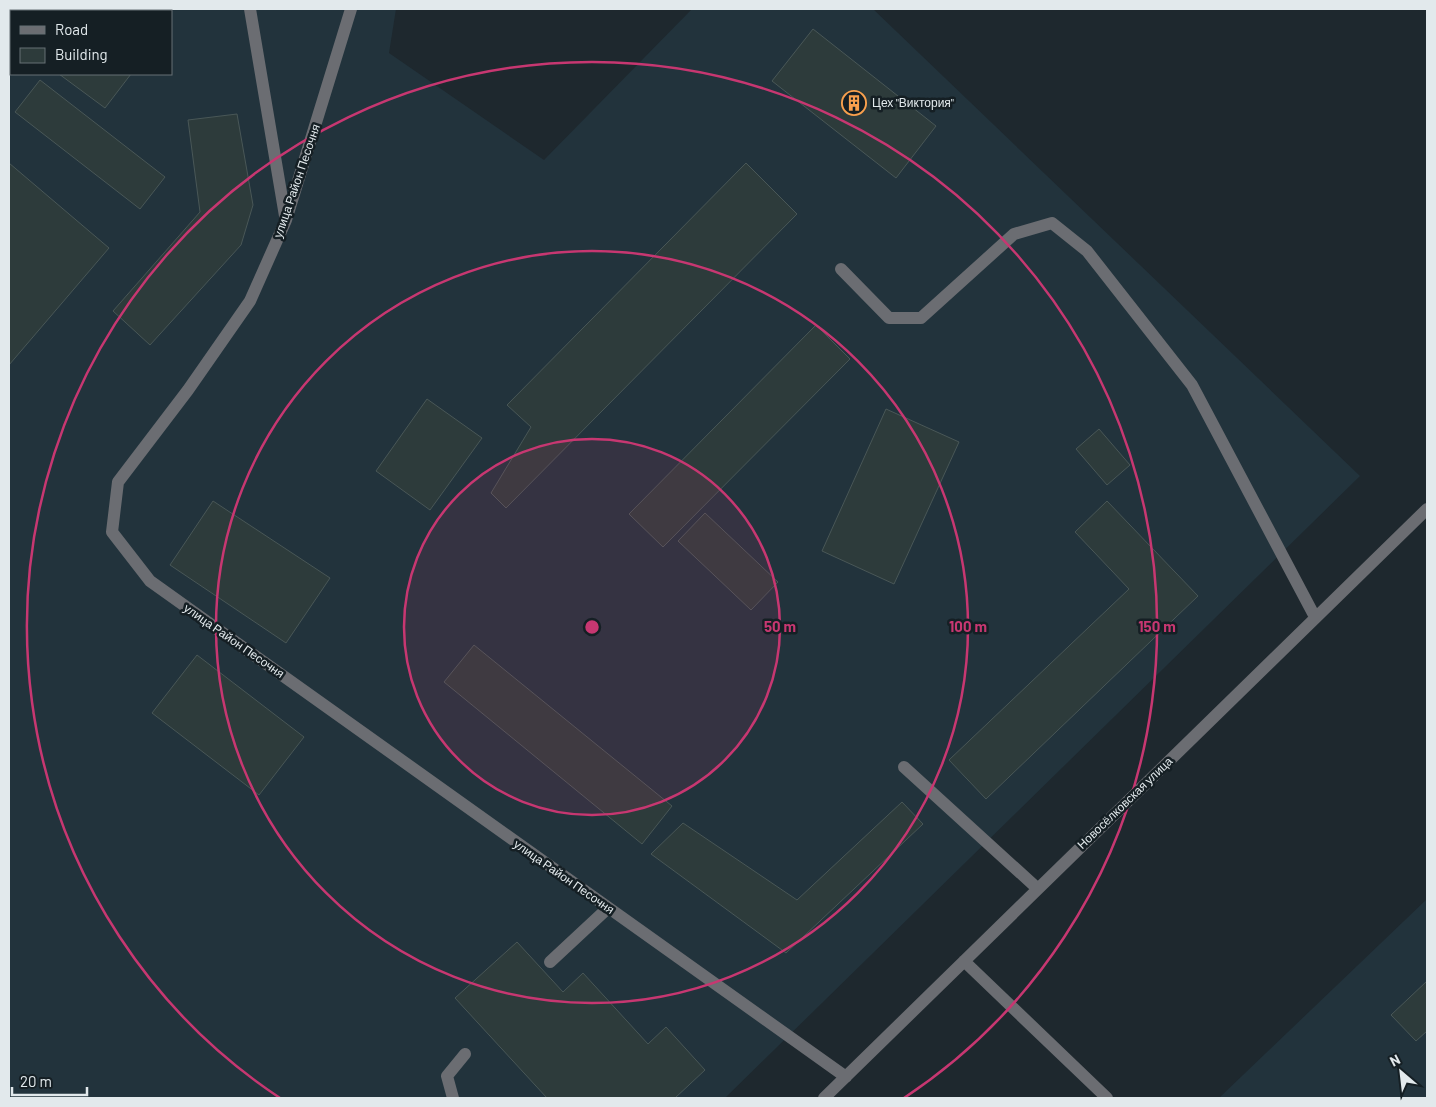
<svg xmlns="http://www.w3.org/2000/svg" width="1436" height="1107" viewBox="0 0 1436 1107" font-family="Barlow,sans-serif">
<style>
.built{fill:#22333c;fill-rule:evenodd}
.building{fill:#2d3b3b;stroke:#495757}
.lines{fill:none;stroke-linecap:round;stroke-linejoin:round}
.minor{stroke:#6b6d72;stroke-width:12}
.ring{fill:none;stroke:#c73771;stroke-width:2.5}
.labels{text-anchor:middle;stroke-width:5;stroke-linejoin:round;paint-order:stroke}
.poi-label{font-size:12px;fill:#e2e9ec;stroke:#151f24;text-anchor:start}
.street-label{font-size:12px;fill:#e2e9ec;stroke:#151f24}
.centre{fill:#c73771;stroke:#151f24;stroke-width:2.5}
.ring-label{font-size:15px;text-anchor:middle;font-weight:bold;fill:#c73771;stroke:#151f24;stroke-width:5;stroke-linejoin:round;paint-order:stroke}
</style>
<rect width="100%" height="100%" fill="#1e282e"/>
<path class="built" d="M9 9H396L389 53 544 160 692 9H873L1360 476 725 1098H9ZM11 11H171V74H11Z
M1427 899V1098H1219Z"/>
<path class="building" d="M9 9H51L54 11H11V38L9 36Z
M813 29 936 126 896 178 772 81Z
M59 74H131L105 108Z
M40 80 165 177 140 209 15 112Z
M237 114 253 205 241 245 150 345 113 311 200 212 188 120Z
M9 163 109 248 9 365Z
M746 163 797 214 506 508 491 493 531 427 507 405Z
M816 325 850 359 663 547 629 514Z
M427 399 482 438 430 510 376 471Z
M886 409 959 442 894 584 822 551Z
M1099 429 1130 465 1107 485 1076 449Z
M213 501 330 578 286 643 170 565Z
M1107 501 1198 596 986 799 949 760 1129 589 1075 532Z
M705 513 778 582 751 610 678 541Z
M474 645 672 806 642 844 444 682Z
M197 655 304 737 259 795 152 713Z
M902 802 923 824 786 953 651 854 683 823 797 900Z
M517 942 563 992 583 973 648 1044 666 1027 705 1070 675 1098H547L455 998Z
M1427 981V1031L1416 1041 1391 1015Z"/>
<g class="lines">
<path class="minor" d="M250 9 285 216
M351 9 286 220 250 301 188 390 118 482 112 532 150 581 846 1077
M841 269 889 318H921L1014 234 1052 223 1087 251 1192 385 1315 617
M904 767 1038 889
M964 961 1107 1098
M550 962 608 908
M453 1098 447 1076 465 1054
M824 1098 1427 509"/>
</g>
<circle cx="592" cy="627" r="188" fill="#c73771" fill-opacity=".12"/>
<g class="ring">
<circle cx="592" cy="627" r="188"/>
<circle cx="592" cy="627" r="376"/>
<path d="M280 1098A565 565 0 1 1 904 1098"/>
</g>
<defs>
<symbol id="building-ring" viewBox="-11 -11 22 22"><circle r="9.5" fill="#151f24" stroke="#f9a04d" stroke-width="1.5"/><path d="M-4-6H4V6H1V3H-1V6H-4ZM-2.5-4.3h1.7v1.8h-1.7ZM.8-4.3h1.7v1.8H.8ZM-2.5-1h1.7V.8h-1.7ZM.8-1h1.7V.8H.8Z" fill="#f9a04d"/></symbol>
</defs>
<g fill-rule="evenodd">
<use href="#building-ring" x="840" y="89" width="28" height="28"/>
</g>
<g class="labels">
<g class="poi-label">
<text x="872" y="107">Цех "Виктория"</text>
</g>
<g class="street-label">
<text transform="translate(297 181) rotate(-71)" y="4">улица Район Песочня</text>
<text transform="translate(234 641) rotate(35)" y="4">улица Район Песочня</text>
<text transform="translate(1125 803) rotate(-44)" y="4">Новосёлковская улица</text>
<text transform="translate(564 877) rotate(35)" y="4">улица Район Песочня</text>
</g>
</g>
<circle cx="592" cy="627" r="8" class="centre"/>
<g class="ring-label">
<text x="780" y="632">50 m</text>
<text x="968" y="632">100 m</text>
<text x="1157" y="632">150 m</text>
</g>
<rect width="1436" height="1107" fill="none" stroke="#e2e9ec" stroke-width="20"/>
<rect x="10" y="10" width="162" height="65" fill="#151f24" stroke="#677074"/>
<rect x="20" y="26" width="25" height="8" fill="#6b6d72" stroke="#677074"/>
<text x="55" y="35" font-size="15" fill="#e2e9ec">Road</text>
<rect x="20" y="48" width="25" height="15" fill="#2d3b3b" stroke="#677074"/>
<text x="55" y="60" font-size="15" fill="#e2e9ec">Building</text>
<g transform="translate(1401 1072) rotate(332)" stroke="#151f24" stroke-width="4" paint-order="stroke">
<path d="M0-4L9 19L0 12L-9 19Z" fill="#e2e9ec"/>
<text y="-8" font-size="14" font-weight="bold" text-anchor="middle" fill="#e2e9ec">N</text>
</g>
<path d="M12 1087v8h75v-8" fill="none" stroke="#e2e9ec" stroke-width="2.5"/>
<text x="20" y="1087" font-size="15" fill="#e2e9ec" stroke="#151f24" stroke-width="4" paint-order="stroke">20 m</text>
</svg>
